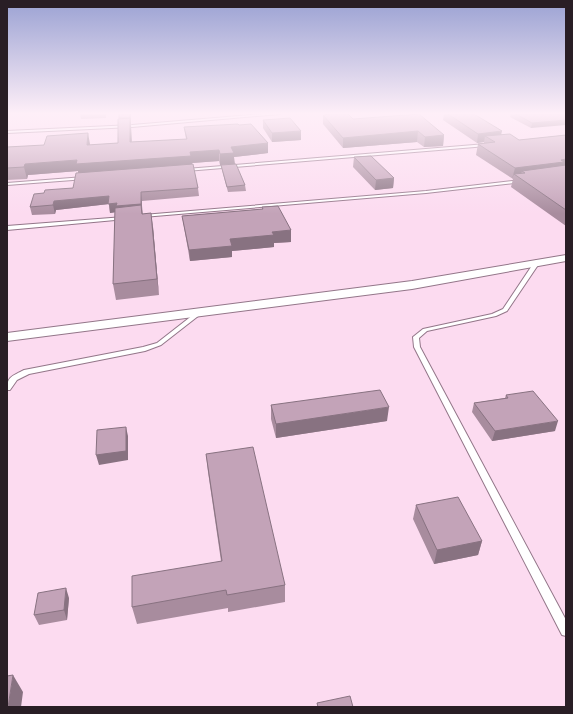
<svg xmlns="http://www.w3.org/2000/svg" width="573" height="714" viewBox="0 0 573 714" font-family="'Zilla Slab',serif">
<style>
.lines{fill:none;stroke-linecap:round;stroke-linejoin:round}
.service-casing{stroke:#937689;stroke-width:2}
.minor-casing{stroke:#937689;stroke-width:2}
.service{fill:#fff;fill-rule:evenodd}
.minor{fill:#fff;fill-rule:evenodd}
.wall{fill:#a88c9e}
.shaded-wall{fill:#887281}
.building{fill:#c3a3b8;stroke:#887281}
</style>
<rect width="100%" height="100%" fill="#fcdbf0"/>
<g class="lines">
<defs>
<path id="service" d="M263 114H280L132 127 7 133V131L132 125Z
M486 144H487V146L186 171 184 170 186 169Z
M84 177H86V179L7 185V183Z
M521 180 523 181V182L426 193 143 217 141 216 143 215 426 191Z
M124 217H126V219L7 230V226Z
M537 260 540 262 507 311 496 316 427 331 419 338 420 347 566 620V636L562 635 414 347 413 337 423 329 492 314 503 309 535 261Z
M200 310 202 311 203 312 202 313 161 345 145 351 29 374 17 380 10 390H7C7 376 13 376 24 370L143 347 157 343 198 311Z"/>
<path id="minor" d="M566 255V261L412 289 7 341V333L412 281Z"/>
</defs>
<use href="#service" class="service-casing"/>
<use href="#minor" class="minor-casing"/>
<use href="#service" class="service"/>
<use href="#minor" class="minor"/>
</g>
<path class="wall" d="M80 114H106V118L81 119Z
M119 114H131V124L132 142 186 139 184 127 239 125 268 143V153L234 157V164L245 185 246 191 228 192 222 170 221 165H220L219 161 192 163 198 188 199 196 142 201V214L153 227 159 295 116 300 113 284 115 212 110 213 109 204 56 210 55 214 32 215 30 207 44 193 73 188 78 173V171L28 175 27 179 7 180V147L90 144V145L118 143Z
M444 114H474L502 135 519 140 566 135V226L511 187 513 179 476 155 478 144H484V142L477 143 443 120Z
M511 114H566L531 128 510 117Z
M323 115 353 119 444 135 443 146 424 147 417 142 343 148 323 124Z
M263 120 301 131V140L272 142 263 128Z
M354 157 394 178 393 188 375 190 353 167Z
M262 207 291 230V242L274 243V247L232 251V257L190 261 184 227 182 216 262 209Z
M506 395 555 431 492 441 472 412 474 403 505 398Z
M271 405 387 421 276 438 271 419Z
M206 454 285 585V602L228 612V608L137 624 132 607 221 561 208 472Z
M416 505 482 541 478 555 434 564 413 519Z
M69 598 67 620 39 625 34 615Z"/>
<path class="shaded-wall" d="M130 118 131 129 132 153 130 142Z
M566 120V125L531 128 532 123Z
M301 131V140L272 142V133Z
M418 131 417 142 343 148V138Z
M502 131 500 140 485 136 484 142 477 143 478 134Z
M88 133 90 144 89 156 87 145Z
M444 135 443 146 424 147 425 137Z
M268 143V153L234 157 235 164 220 165V154L231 147Z
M219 150V161L192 163V167L79 176 78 171 28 175 27 179 24 167 25 164Z
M566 159V170L525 173 522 171 520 178 514 174 512 179 515 168Z
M394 178 393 188 375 190 376 180Z
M141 192 143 219 117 212 110 213 109 204 56 210 55 214 53 205 54 201Z
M151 213 153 227 159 295 157 279Z
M291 230V242L274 243V247L232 251V257L190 261 189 250 230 239 272 232Z
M389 407 387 421 276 438V424Z
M558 421 555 431 492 441 495 431Z
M126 427 128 436V460L99 465 96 455Z
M482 541 478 555 434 564 437 550Z
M66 588 69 598 67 620 64 610Z
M13 675 23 692 21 707H8Z"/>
<path class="building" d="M119 114H130V118H119Z
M330 114H348L353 119 419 114 444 135 425 137 418 131 343 138 323 115Z
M448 114H474L502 131 478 134Z
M516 114H566V120L532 123Z
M130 118V142L187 139 184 127 238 124 239 125 251 124 268 143 231 147 234 153 220 154 219 150 190 152 191 156 76 164 77 160 25 164 24 167 7 168V147L44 145 47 136 88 133 87 145 118 143V119Z
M290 118 301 131 272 133 263 120Z
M510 134 519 140 566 135V159L561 160 564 162 515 168 478 144 495 142 485 136Z
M371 156 394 178 376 180 354 157Z
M193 164 198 188 141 192V204L116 206 117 203 108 204 109 196 54 201 53 205 30 207 34 194 44 193 45 190 73 188 76 173Z
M236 164 245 185 227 187 221 165Z
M566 165V210L514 174 525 173 522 171Z
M141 205 142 214 151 213 157 279 113 284 115 208Z
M278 206 291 230 272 232 274 235 230 239 232 246 189 250 182 216 263 209 262 207Z
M380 390 389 407 276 424 271 405Z
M533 391 558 421 495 431 474 403 508 398 506 395Z
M126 427V451L96 455 97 430Z
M253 447 285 585 227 595 226 590 132 607V576L222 561 206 454Z
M458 497 482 541 437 550 416 505Z
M66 588 64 610 34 615 38 593Z
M13 675 8 707H7V676Z
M350 696 353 707H318L317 703Z"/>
<linearGradient id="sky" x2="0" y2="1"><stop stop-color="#9ba2d3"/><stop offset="0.53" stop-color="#feeff8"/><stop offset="1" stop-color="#feeff8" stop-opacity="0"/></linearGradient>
<rect width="573" height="214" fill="url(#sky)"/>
<rect width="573" height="714" fill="none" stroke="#291e25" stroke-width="16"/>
</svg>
